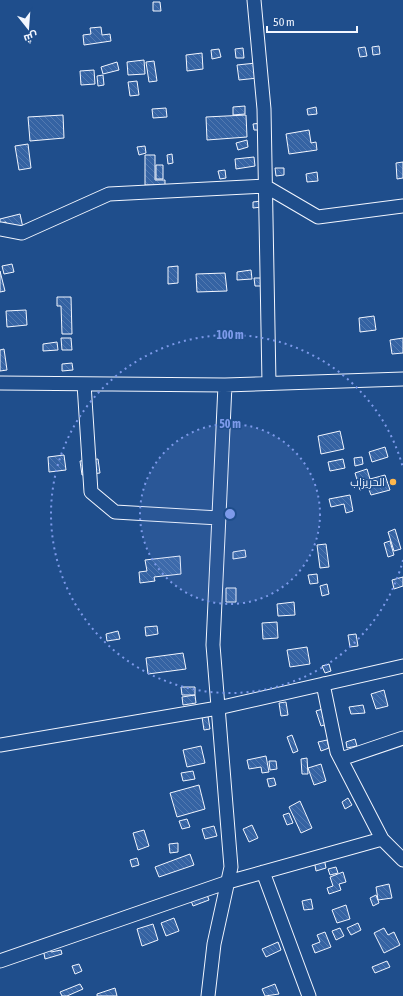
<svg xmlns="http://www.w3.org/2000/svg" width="403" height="996" viewBox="0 0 403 996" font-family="'Asap Condensed',Cairo,sans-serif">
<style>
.building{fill:url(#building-back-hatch);stroke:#f2f6ff}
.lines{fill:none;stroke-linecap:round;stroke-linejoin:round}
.minor-casing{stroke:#f2f6ff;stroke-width:15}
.minor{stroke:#1f4e8c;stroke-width:13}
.ring{fill:none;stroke:#7d9aea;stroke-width:2;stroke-dasharray:2 4}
.poi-dot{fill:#ffb74d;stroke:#1f4e8c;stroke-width:1.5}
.labels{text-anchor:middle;stroke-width:3;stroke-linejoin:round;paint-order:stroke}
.poi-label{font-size:11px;fill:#f2f6ff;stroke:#1f4e8c;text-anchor:end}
.centre{fill:#7d9aea;stroke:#1f4e8c;stroke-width:2}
.ring-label{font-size:12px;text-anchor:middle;font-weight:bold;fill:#7d9aea;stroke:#1f4e8c;stroke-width:3;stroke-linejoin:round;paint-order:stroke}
</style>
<defs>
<pattern id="building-back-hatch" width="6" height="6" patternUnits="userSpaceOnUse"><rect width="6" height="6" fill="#3563a3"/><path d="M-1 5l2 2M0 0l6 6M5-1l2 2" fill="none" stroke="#537ab1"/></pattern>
</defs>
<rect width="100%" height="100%" fill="#1f4e8c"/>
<path class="building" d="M153 2H160L161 11H153Z
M101 27 102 35 110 34 111 41 84 45 83 35 91 34 90 28Z
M379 46 380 54 373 55 372 47Z
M365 47 367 56 360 57 358 48Z
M243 48 244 58H236L235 49Z
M219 49 221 57 212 59 211 50Z
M202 53 203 69 187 71 186 55Z
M144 60 145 74 128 75 127 62Z
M154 61 157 81 149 82 146 62Z
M117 62 119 70 103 74 101 67Z
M256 63 258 78 239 80 237 65Z
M94 70 95 84 81 85 80 71Z
M103 75 104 85 98 86 97 76Z
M137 81 139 95 130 96 128 82Z
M245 106V114L233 115V107Z
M316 107 317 114 308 115 307 109Z
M166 108 167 117 153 118 152 109Z
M63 115 64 138 30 141 28 117Z
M246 115 247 137 207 140 206 117Z
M261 123 262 130H254L253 124Z
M309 130 311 143 316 142 317 150 289 154 286 134Z
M247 140 248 147 238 150 236 143Z
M28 144 31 168 19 170 15 146Z
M145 146 146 153 139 155 137 147Z
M172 154 173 163 168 164 167 155Z
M145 155H155V180H165V185H145Z
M254 157 255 166 236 169 235 159Z
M403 162V178L397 179 396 163Z
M156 165H163V179H156Z
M275 168H284V175L276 176Z
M225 170 226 178 220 179 218 171Z
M317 172 318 181 307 182 306 174Z
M261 201 262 207 253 208V202Z
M20 214 23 228 9 232 6 222 0 223V219Z
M12 264 14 272 4 274 2 266Z
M178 266V283L168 284V267Z
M251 270 252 279 237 280V272Z
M0 271 5 291 0 292Z
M225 273 227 291 197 292 196 274Z
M254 278H264V286H255Z
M57 297H71L72 334H62L61 306H57Z
M26 310 27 325 7 327 6 311Z
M374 316 376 330 360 332 359 318Z
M61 338H71L72 350H62Z
M403 338V353L392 354 390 340Z
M57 342 58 350 43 351V344Z
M4 349 7 370 0 371V350Z
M72 363 73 370 62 371V364Z
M340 431 344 449 321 454 318 436Z
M385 447 388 457 372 462 369 452Z
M64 455 66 470 49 472 48 457Z
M362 457 363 464 355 466 354 458Z
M98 459 100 473 82 475 80 461Z
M343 459 345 468 330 471 328 462Z
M367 469 370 479 385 475 390 490 371 495 368 487 360 490 355 473Z
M350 495 353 511 346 513 344 504 331 507 329 499Z
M395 529 401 549 394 551 388 532Z
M390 541 394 555 388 557 384 543Z
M326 544 329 567 320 568 317 545Z
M245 550 246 557 233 559V552Z
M180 556 181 574 154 577 155 581 140 583 139 572 147 571 145 560Z
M317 574 318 583 310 584 308 575Z
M403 577V586L394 589 392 580Z
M327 584 329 594 322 596 320 586Z
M226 588H236V602H226Z
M294 602 295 615 278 616 277 604Z
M277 622 278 638 263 639 262 623Z
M157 626 158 634 146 636 145 627Z
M118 631 120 639 107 641 106 634Z
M356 634 358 646 350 647 348 635Z
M307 647 310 664 290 667 287 650Z
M183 653 186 669 148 674 146 658Z
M329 664 331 671 325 673 322 666Z
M181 687H195V695H182Z
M384 690 388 706 376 709 371 694Z
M195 695 196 703 183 705 182 697Z
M286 702 288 715 281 716 279 703Z
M363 705 365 713 351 714 349 707Z
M329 707 334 722 321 726 316 711Z
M208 716 210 729 204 730 202 717Z
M292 735 298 751 293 753 287 737Z
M355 739 357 746 347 748 346 742Z
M327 740 329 748 321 751 318 742Z
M201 746 205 763 187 767 183 750Z
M266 756 269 772 262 773 261 767 249 769 247 760Z
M307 758 308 774H302L301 759Z
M269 761H276L277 769 270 770Z
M321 764 326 781 314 785 308 768Z
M193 771 195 779 183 781 181 773Z
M274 778 276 785 269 787 267 779Z
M199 785 205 809 177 817 170 793Z
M348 798 352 805 345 809 342 802Z
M300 801 312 828 301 833 289 807Z
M289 813 293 823 287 825 283 815Z
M187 819 190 827 182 829 179 821Z
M252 825 258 838 249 842 243 829Z
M214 826 217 836 205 839 202 829Z
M144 830 149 846 138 850 133 833Z
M178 843V852L170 853 169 844Z
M190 854 194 865 159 877 155 867Z
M137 858 139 865 132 867 130 860Z
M324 858 326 868 316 871 314 860Z
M336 867 338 873 330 875 328 869Z
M343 872 346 882 339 884 341 890 329 894 327 888 333 886 330 877Z
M389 884 392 898 378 900 376 887Z
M206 892 209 900 193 906 190 898Z
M376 895 379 903 373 906 370 898Z
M311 899 313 909 304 910 302 901Z
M346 905 350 919 337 923 332 910Z
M174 918 179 931 166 936 161 923Z
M358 923 361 930 351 935 347 928Z
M153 924 158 940 142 946 137 929Z
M340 928 344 936 336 940 332 931Z
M384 928 388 935 394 932 400 945 384 953 374 933Z
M325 932 331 947 315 953 312 945 320 942 317 935Z
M278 942 281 950 266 957 262 949Z
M49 947 51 952 61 950 62 954 45 959 43 948Z
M387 961 390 967 375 973 372 967Z
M79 964 82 971 75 974 72 966Z
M80 984 83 989 67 996H62L60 992Z
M275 984 279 994 265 996 262 989Z
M115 988 117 996H97V994Z"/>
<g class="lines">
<defs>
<path id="minor" d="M254 0 264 109 269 383
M0 229 22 233 109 194 265 186 318 217 403 206
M0 383 225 385 403 379
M84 384 91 492 115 512 219 518
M323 684 337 752 382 839
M0 745 218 708 403 666
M341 759 403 738
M263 872 309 996
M0 961 228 882 382 839 403 860
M208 996 214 944 231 867 213 645 225 385"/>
</defs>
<use href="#minor" class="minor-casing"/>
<use href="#minor" class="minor"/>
</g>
<circle cx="230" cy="514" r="90" fill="#7d9aea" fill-opacity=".12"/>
<g class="ring">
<circle cx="230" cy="514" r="90"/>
<path d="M403 560A179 179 0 1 1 403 468"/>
</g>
<circle class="poi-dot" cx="393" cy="482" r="4"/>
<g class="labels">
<g class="poi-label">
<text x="385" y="486">الحريزاب</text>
</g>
</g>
<circle cx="230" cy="514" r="6" class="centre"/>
<g class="ring-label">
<text x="230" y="339">100 m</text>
<text x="230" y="428">50 m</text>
</g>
<g transform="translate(28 28) rotate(163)" stroke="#1f4e8c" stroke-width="3" paint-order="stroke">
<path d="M0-3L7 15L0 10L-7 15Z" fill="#f2f6ff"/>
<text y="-6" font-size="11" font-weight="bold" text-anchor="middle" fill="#f2f6ff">ش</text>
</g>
<path d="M267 26v6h90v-6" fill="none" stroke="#f2f6ff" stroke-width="2"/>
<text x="273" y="26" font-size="12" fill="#f2f6ff" stroke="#1f4e8c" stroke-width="3" paint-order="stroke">50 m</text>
</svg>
